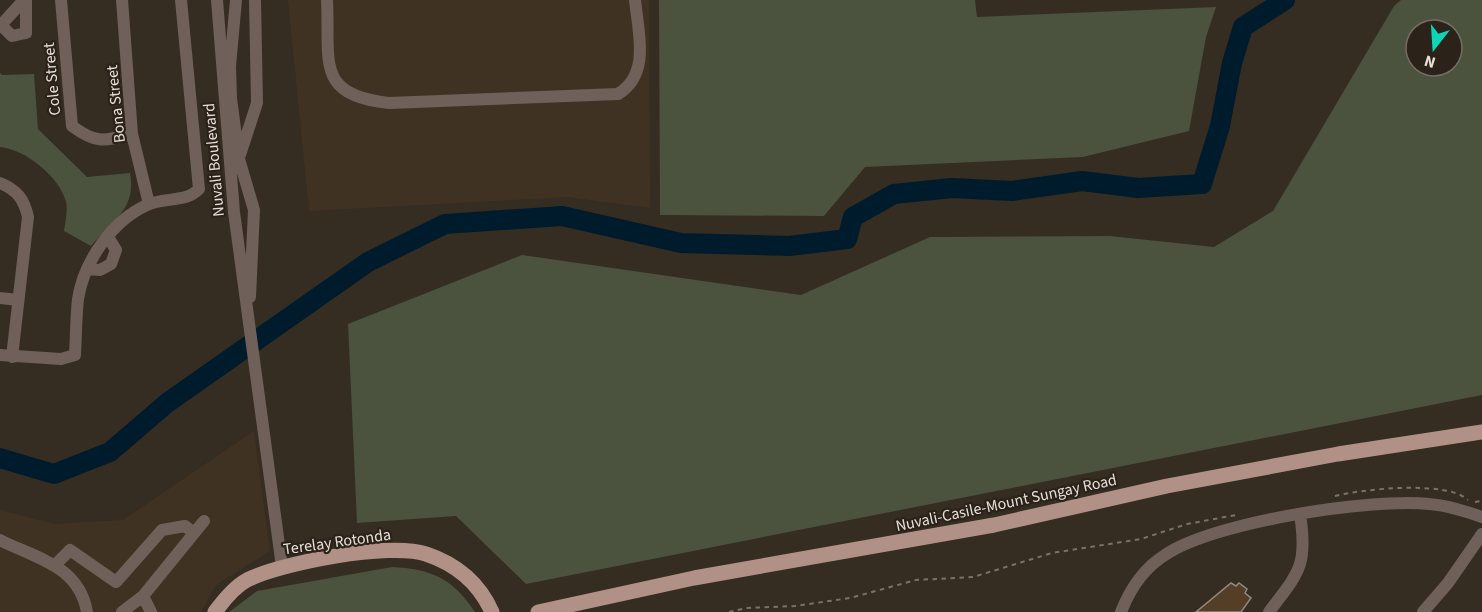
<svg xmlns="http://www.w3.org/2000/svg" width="1482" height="612" viewBox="0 0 1482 612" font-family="'Source Sans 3',sans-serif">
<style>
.built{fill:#403223}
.green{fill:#4b523d;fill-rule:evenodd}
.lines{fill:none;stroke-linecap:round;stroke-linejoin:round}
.river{stroke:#001b2c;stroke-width:20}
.building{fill:#553e26;stroke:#93887d;stroke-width:1.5}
.path{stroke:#7a726a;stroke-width:2;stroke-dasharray:4.5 4.5;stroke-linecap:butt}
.minor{stroke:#70605a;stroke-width:12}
.major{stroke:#b19185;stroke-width:15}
.labels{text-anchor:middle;stroke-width:4.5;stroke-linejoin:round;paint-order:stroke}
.street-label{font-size:16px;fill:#e5dfd9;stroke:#2b2219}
</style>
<rect width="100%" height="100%" fill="#352c22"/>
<path class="built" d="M288 0H649L650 208 568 197 309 211Z
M254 431 270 551 216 585 201 612H0V510L55 524 123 520Z"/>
<path class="green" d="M659 0H975L977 17 1216 7 1206 37 1189 131 1083 157 865 167 824 216 660 215Z
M1401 0H1482V395L526 584 456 516 357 523 348 324 522 255 801 295 930 237 1110 236 1214 247 1273 211 1394 6ZM1416 30H1452V66H1416Z
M0 73 2 75 34 74 38 129 87 177 130 173C137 210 111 221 91 246L64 231C65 223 68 210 66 202 60 177 25 149 0 147Z
M392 567C431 569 453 578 475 612H229L257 591Z"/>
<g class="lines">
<path class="river" d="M0 458 54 474 110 452 167 403 368 262 445 224 562 216 681 243 789 246 847 239 853 217 894 194 952 188 1012 191 1082 181 1138 188 1202 184 1220 126 1232 63 1243 27 1285 0"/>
</g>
<path class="building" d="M1231 583 1236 586 1239 583 1247 589 1245 593 1251 598 1241 612H1196Z"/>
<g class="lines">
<path class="path" d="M1335 496C1362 489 1447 480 1468 500
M1475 502 1482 501
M729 612 746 608 795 606 850 598 916 580 973 577 1052 553 1141 539 1187 524 1236 515"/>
<path class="minor" d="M24 0 1 25 12 36 26 33V0
M61 0 72 126C96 144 104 141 132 134
M122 0 132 134 149 204
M217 0 234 212 282 567
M236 0 230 66 231 98 239 159 254 210 250 297
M327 0C330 62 315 95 389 103L618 94C651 74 638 32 635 0
M240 155 257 103 255 0
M0 183C17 190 24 199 28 217L12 357
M87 269 100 270 111 264 116 250 108 237
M0 298 18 300
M0 355 61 359 75 355C76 337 76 317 78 299 84 261 112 221 147 205 164 197 186 203 199 189L181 0
M0 540C38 559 79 566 87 612
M54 566 70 550 116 582 162 530 185 526 194 533
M143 596 151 612
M122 612 143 596 204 521
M1121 612C1130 589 1144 568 1165 555 1213 522 1370 498 1429 504 1447 505 1465 511 1482 517
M1269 612C1299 572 1308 566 1300 514
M1423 612 1448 583 1482 534"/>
<path class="major" d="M215 612C223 601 234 587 247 580 281 563 389 542 426 554 456 564 479 583 492 612
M538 612 694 578 994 525 1167 486 1338 454 1482 432"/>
</g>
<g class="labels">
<g class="street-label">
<text transform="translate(51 79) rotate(-95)" y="6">Cole Street</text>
<text transform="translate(115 104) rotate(-96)" y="6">Bona Street</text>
<text transform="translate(213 160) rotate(-95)" y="6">Nuvali Boulevard</text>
<text transform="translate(1006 502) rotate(-12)" y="6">Nuvali-Casile-Mount Sungay Road</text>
<text transform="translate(337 541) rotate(-8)" y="6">Terelay Rotonda</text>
</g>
</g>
<g transform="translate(1434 48) rotate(197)"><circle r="28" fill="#2b2219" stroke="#756e66" stroke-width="1.5"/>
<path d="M0-4.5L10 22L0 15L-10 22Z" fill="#0ed5b5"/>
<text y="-9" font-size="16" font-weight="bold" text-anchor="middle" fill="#e5dfd9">N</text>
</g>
</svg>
